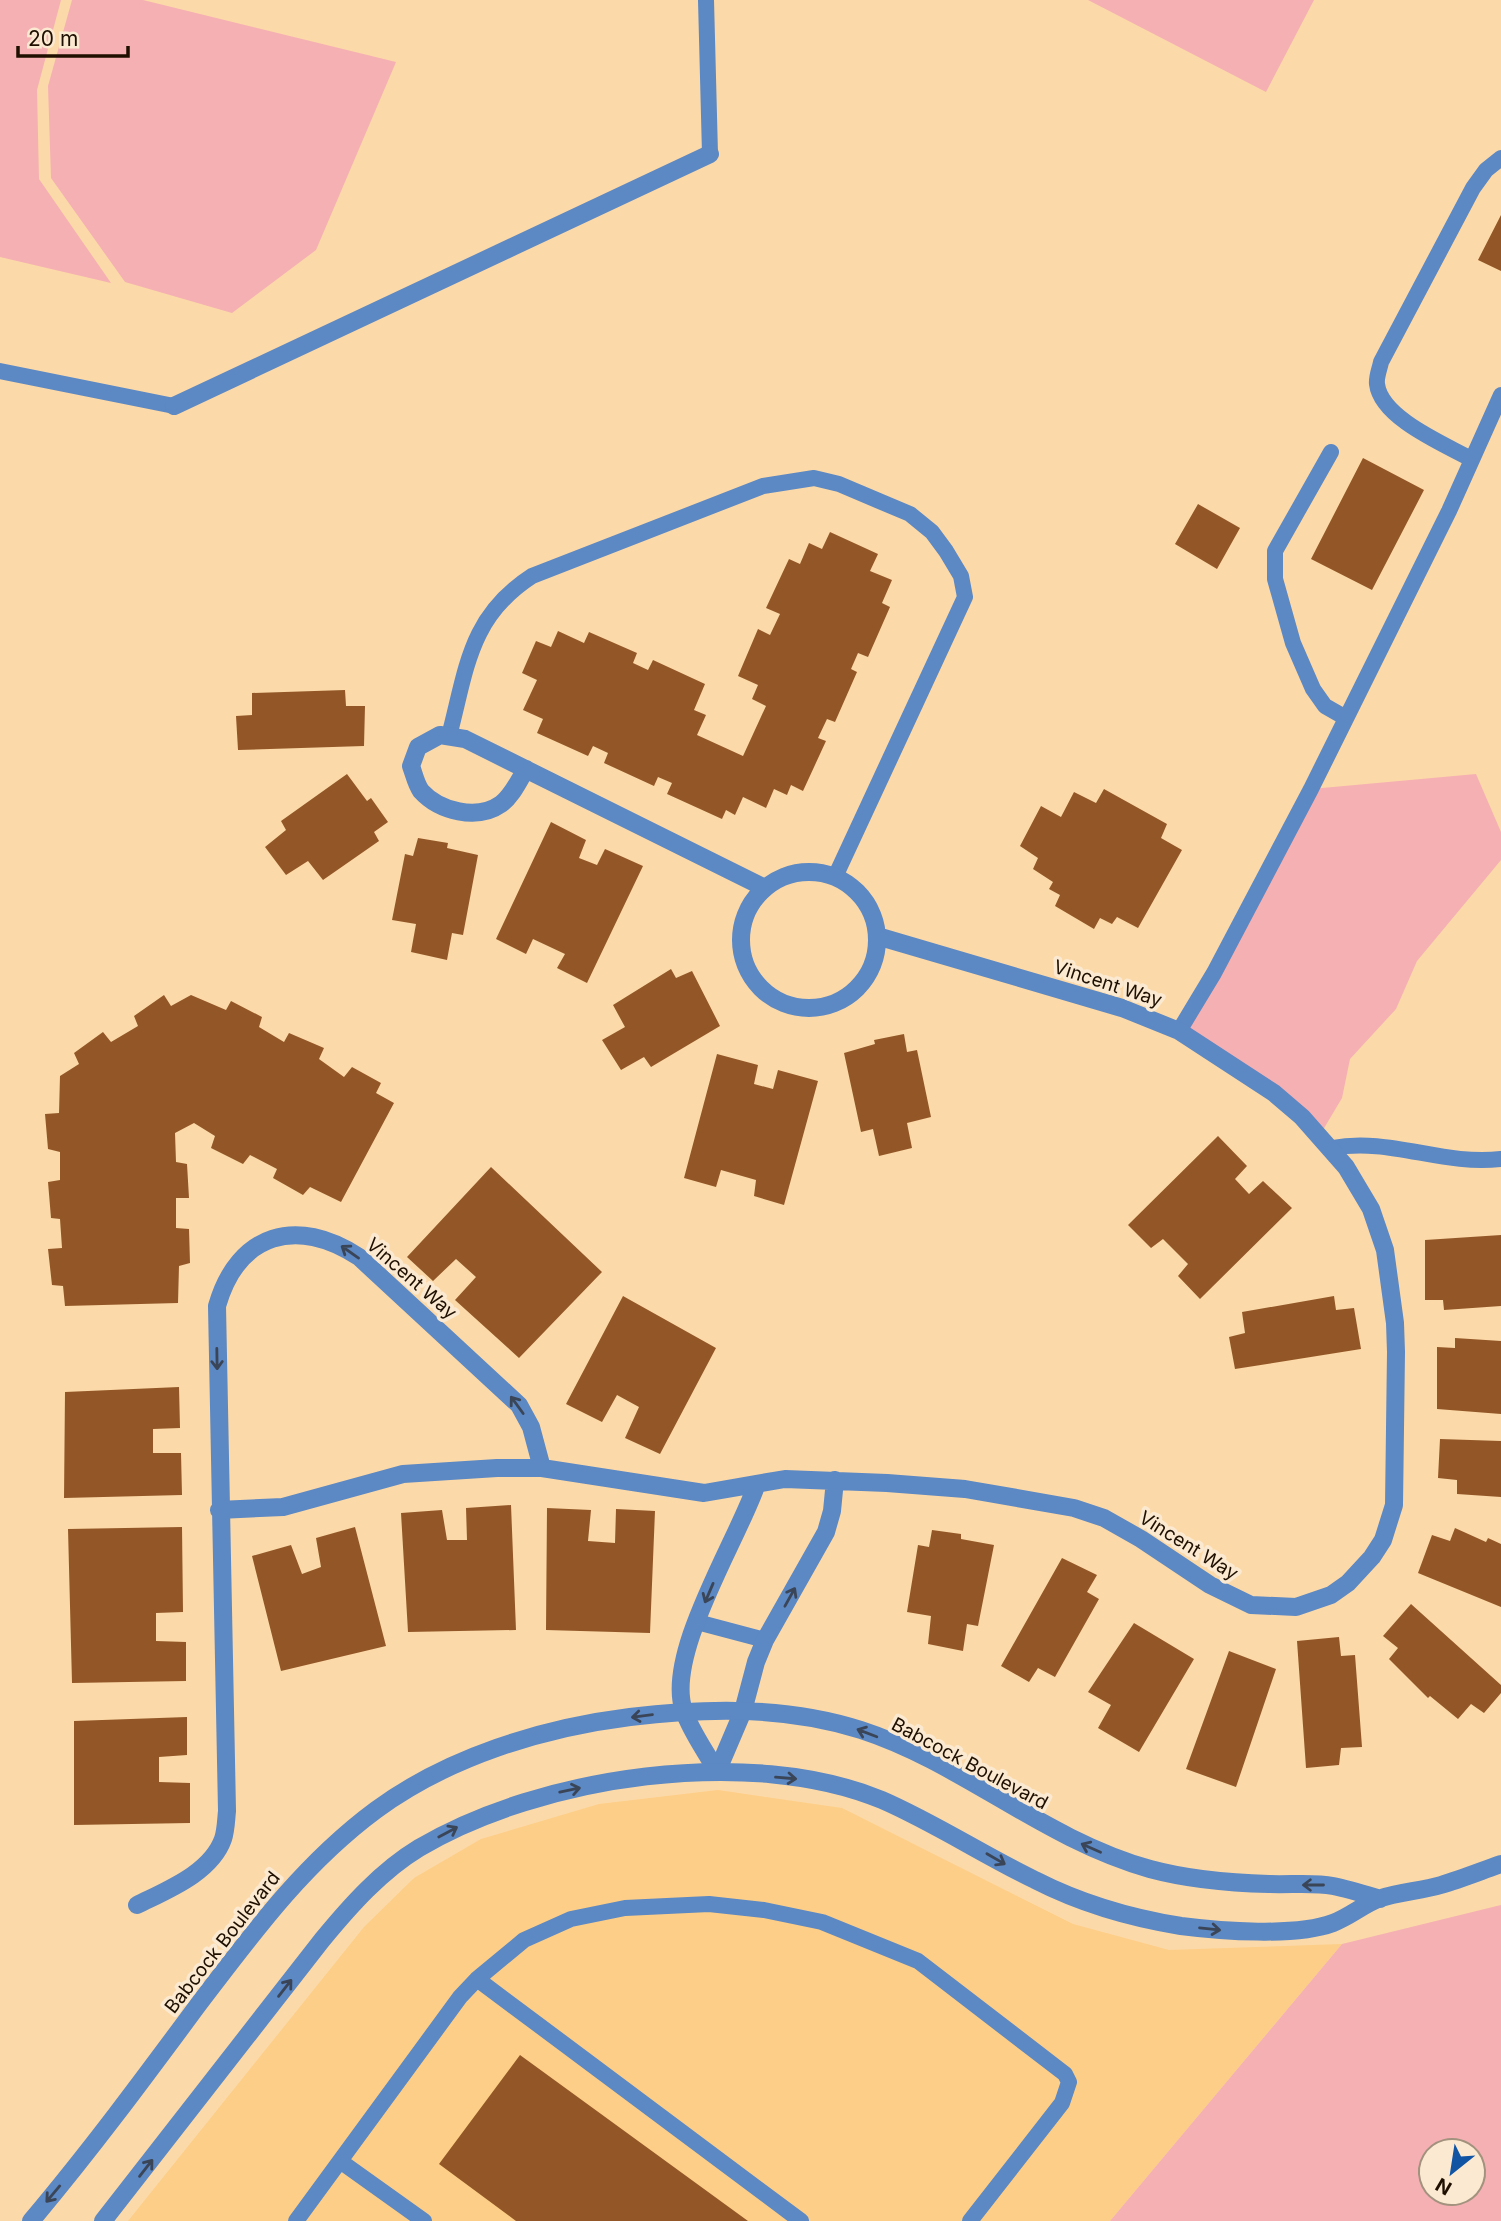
<svg xmlns="http://www.w3.org/2000/svg" width="1501" height="2221" viewBox="0 0 1501 2221" font-family="Inter,sans-serif">
<style>
.built{fill:#fdce87}
.green{fill:#f5b0b3;fill-rule:evenodd}
.building{fill:#935727}
.lines{fill:none;stroke-linecap:round;stroke-linejoin:round}
.service{stroke:#5c88c3;stroke-width:16}
.minor{stroke:#5c88c3;stroke-width:18}
.tertiary{stroke:#5c88c3;stroke-width:18}
.oneway{stroke:#3a4558}
.labels{text-anchor:middle;stroke-width:7;stroke-linejoin:round;paint-order:stroke}
.street-label{font-size:19px;fill:#1e0f00;stroke:#fbead1}
</style>
<rect width="100%" height="100%" fill="#fcd9a8"/>
<path class="built" d="M718 1790 842 1808 1073 1924 1169 1950 1342 1944 1110 2221H128L364 1927 414 1878 481 1839 599 1804Z"/>
<path class="green" d="M0 0H61L37 90 39 179 111 283 0 257Z
M72 0H143L396 62 316 250 232 313 125 282 51 178 48 86Z
M1088 0H1314L1266 92Z
M1476 774 1501 832V860L1417 961 1396 1009 1350 1059 1342 1098 1320 1135 1179 1031 1311 789Z
M1501 1905V2221H1110L1342 1944ZM1431 2151H1473V2193H1431Z"/>
<path class="building" d="M1501 215V271L1478 260Z
M1363 458 1424 490 1372 590 1311 559Z
M1198 504 1240 528 1217 569 1175 544Z
M830 532 878 554 870 571 892 580 882 603 890 607 868 657 858 653 851 669 857 672 835 722 827 719 818 738 826 741 803 791 791 785 787 795 774 789 766 808 743 797 735 815 726 810 722 819 667 794 672 783 658 777 654 786 604 763 608 753 593 746 588 756 537 733 543 719 523 710 537 680 522 673 536 641 551 647 558 631 584 643 589 632 637 653 633 663 648 670 653 660 705 684 694 710 706 715 697 735 743 756 766 706 752 699 758 685 738 676 758 629 770 635 780 614 766 608 789 559 800 564 809 543 822 549Z
M345 690 346 706H365L364 746 238 750 236 716 252 715V693Z
M347 774 367 801 371 798 388 822 374 832 379 841 323 880 308 861 286 875 265 847 286 830 281 821Z
M1104 789 1167 824 1161 838 1182 850 1138 928 1117 917 1112 924 1100 918 1094 929 1055 906 1060 895 1049 889 1053 882 1033 869 1038 858 1020 846 1041 806 1061 817 1074 792 1096 803Z
M551 822 586 840 579 858 597 865 605 849 643 866 587 983 557 968 565 954 533 939 526 954 496 939Z
M418 838 448 843 447 848 478 855 463 935 452 933 447 960 411 952 416 924 392 920 405 854 413 856Z
M671 969 676 978 692 971 720 1026 651 1067 644 1057 621 1070 602 1040 625 1027 613 1005Z
M164 995 171 1006 191 995 226 1010 231 1001 262 1017 259 1027 284 1042 289 1033 324 1048 319 1059 344 1077 352 1067 381 1083 376 1093 394 1103 341 1202 310 1187 303 1195 273 1178 277 1169 250 1155 243 1164 211 1148 215 1136 194 1123 175 1133 176 1162 187 1164 189 1198H176V1228L189 1229 190 1263 179 1266 178 1303 65 1306 63 1286 52 1285 48 1249 62 1248 60 1219 51 1218 48 1182 60 1180V1152L48 1149 45 1114 59 1113 60 1076 79 1064 74 1053 103 1032 111 1042 138 1026 134 1016Z
M904 1034 907 1052 917 1050 931 1117 907 1123 912 1148 879 1156 873 1129 861 1132 844 1053 875 1044 874 1040Z
M717 1054 758 1065 754 1084 773 1089 778 1070 818 1081 784 1205 754 1196 756 1180 721 1170 716 1187 684 1178Z
M1218 1136 1247 1166 1235 1179 1249 1194 1263 1181 1292 1208 1200 1299 1178 1276 1188 1264 1163 1239 1151 1248 1128 1225Z
M491 1167 602 1272 519 1358 455 1300 476 1277 456 1259 433 1281 407 1257Z
M1501 1235V1306L1444 1310 1443 1300H1425V1240Z
M623 1296 716 1348 660 1454 625 1438 639 1407 617 1395 602 1422 566 1404Z
M1334 1296 1336 1310 1354 1308 1361 1349 1235 1369 1229 1337 1245 1333 1242 1312Z
M1455 1338 1501 1341V1414L1437 1409V1347L1455 1348Z
M179 1387 180 1428 153 1429V1453H181L182 1495 64 1498 65 1392Z
M1440 1439 1501 1441V1497L1457 1494V1480L1438 1478Z
M511 1505 516 1630 408 1632 401 1513 442 1510 447 1540H467L466 1508Z
M547 1508 591 1510 588 1541 615 1543 616 1509 655 1511 650 1633 546 1630Z
M182 1527 183 1612 156 1613V1641L186 1642V1681L72 1683 68 1529Z
M355 1527 386 1646 281 1671 252 1556 291 1545 302 1574 321 1567 316 1538Z
M1455 1528 1486 1542 1488 1538 1501 1544V1607L1418 1573 1432 1535 1450 1541Z
M932 1530 961 1534V1539L994 1545 978 1626 967 1624 963 1651 928 1644 931 1616 907 1612 918 1545 929 1547Z
M1062 1558 1097 1575 1087 1592 1099 1599 1055 1677 1038 1668 1029 1682 1001 1666Z
M1411 1604 1501 1685V1693L1484 1713 1471 1704 1458 1719 1430 1696 1428 1698 1389 1659 1398 1648 1383 1636Z
M1134 1623 1194 1659 1139 1752 1098 1728 1111 1705 1088 1692Z
M1339 1637 1341 1656 1355 1655 1362 1747 1341 1748 1339 1765 1306 1768 1297 1641Z
M1229 1651 1276 1669 1236 1787 1186 1769Z
M187 1717V1755L159 1757V1782L190 1783V1823L74 1825V1721Z
M520 2055 748 2221H516L439 2164Z"/>
<g class="lines">
<path class="service" d="M706 0 710 154
M0 371 174 406
M1331 452 1275 551V579L1293 643 1313 689 1325 706 1346 718
M1471 459C1444 444 1381 418 1377 384 1376 377 1380 368 1381 362L1473 188 1486 170 1501 158
M449 736C467 668 469 617 532 576L763 486 814 478 839 484 910 514 932 532 946 551 961 576 965 597 835 877
M1179 1031 1214 973 1311 789 1449 511 1501 395
M1332 1148C1390 1137 1442 1166 1501 1159
M697 1622 765 1640
M477 1979 801 2221
M340 2161 424 2221
M296 2221 460 1997 477 1979 524 1940 571 1919 625 1908 709 1904 764 1910 822 1922 918 1961 1065 2074 1069 2082 1062 2103 970 2221"/>
<path class="minor" d="M174 406 710 154
M526 769C518 782 512 796 501 804 477 821 439 811 421 791 416 784 414 774 411 766L418 747 440 735 465 739 765 888
M741 940a68 68 0 1 1 136 0a68 68 0 1 1-136 0Z
M219 1510 283 1507 403 1474 497 1468H542L704 1493 785 1479 887 1483 965 1489 1074 1508 1104 1518 1141 1539 1210 1585 1251 1605 1296 1607 1331 1595 1348 1583 1372 1557 1383 1540 1394 1505 1396 1352 1395 1323 1385 1250 1371 1209 1346 1167 1302 1117 1274 1093 1179 1031 1122 1008 877 936
M717 1772 743 1711 756 1662 765 1640 826 1532 832 1511 835 1480
M717 1772C707 1753 691 1732 684 1711 664 1656 737 1541 756 1486
M137 1905C167 1890 211 1873 223 1839 226 1830 226 1820 227 1811L217 1306C238 1233 297 1216 359 1257L519 1405 531 1427 542 1468"/>
<path class="tertiary" d="M31 2221C90 2151 144 2078 198 2005 252 1934 303 1864 376 1810 448 1757 542 1728 630 1717 706 1708 787 1706 861 1730 963 1763 1043 1839 1150 1869 1187 1879 1230 1883 1269 1884 1290 1885 1313 1882 1333 1886 1349 1889 1364 1894 1380 1899
M103 2221 322 1940C350 1906 381 1871 419 1848 540 1776 750 1745 882 1800 935 1823 983 1855 1035 1880 1080 1903 1131 1918 1181 1926 1220 1931 1296 1937 1333 1923 1349 1917 1363 1905 1378 1899 1398 1892 1421 1891 1441 1885 1461 1879 1481 1871 1501 1864"/>
</g>
<defs><path id="oneway-shaft" d="M-6 0H5M1.5-3L5.5 0L1.5 3" fill="none" stroke-width="1.6" stroke-linecap="round" stroke-linejoin="round" transform="scale(1.75)"/></defs>
<g class="oneway">
<use href="#oneway-shaft" transform="translate(350 1252) rotate(-145)"/>
<use href="#oneway-shaft" transform="translate(217 1359) rotate(89)"/>
<use href="#oneway-shaft" transform="translate(517 1405) rotate(-126)"/>
<use href="#oneway-shaft" transform="translate(709 1593) rotate(113)"/>
<use href="#oneway-shaft" transform="translate(790 1597) rotate(-61)"/>
<use href="#oneway-shaft" transform="translate(642 1716) rotate(173)"/>
<use href="#oneway-shaft" transform="translate(867 1733) rotate(-159)"/>
<use href="#oneway-shaft" transform="translate(786 1778) rotate(5)"/>
<use href="#oneway-shaft" transform="translate(570 1790) rotate(-12)"/>
<use href="#oneway-shaft" transform="translate(448 1832) rotate(-28)"/>
<use href="#oneway-shaft" transform="translate(1091 1848) rotate(-156)"/>
<use href="#oneway-shaft" transform="translate(996 1859) rotate(30)"/>
<use href="#oneway-shaft" transform="translate(1313 1885) rotate(-180)"/>
<use href="#oneway-shaft" transform="translate(1210 1929) rotate(6)"/>
<use href="#oneway-shaft" transform="translate(285 1988) rotate(-52)"/>
<use href="#oneway-shaft" transform="translate(146 2168) rotate(-52)"/>
<use href="#oneway-shaft" transform="translate(53 2194) rotate(130)"/>
</g>
<g class="labels">
<g class="street-label">
<text transform="translate(1108 983) rotate(18)" y="7">Vincent Way</text>
<text transform="translate(412 1278) rotate(41)" y="7">Vincent Way</text>
<text transform="translate(1189 1545) rotate(32)" y="7">Vincent Way</text>
<text transform="translate(970 1763) rotate(28)" y="7">Babcock Boulevard</text>
<text transform="translate(222 1942) rotate(-52)" y="7">Babcock Boulevard</text>
</g>
</g>
<g transform="translate(1452 2172) rotate(210)"><circle r="33" fill="#fbead1" stroke="#a3927d" stroke-width="2"/>
<path d="M0-5L12 26L0 18L-12 26Z" fill="#1154a4"/>
<text y="-10" font-size="19" font-weight="bold" text-anchor="middle" fill="#1e0f00">N</text>
</g>
<path d="M18 46v10h110v-10" fill="none" stroke="#1e0f00" stroke-width="3.5"/>
<text x="28" y="46" font-size="21" fill="#1e0f00" stroke="#fbead1" stroke-width="5" paint-order="stroke">20 m</text>
</svg>
